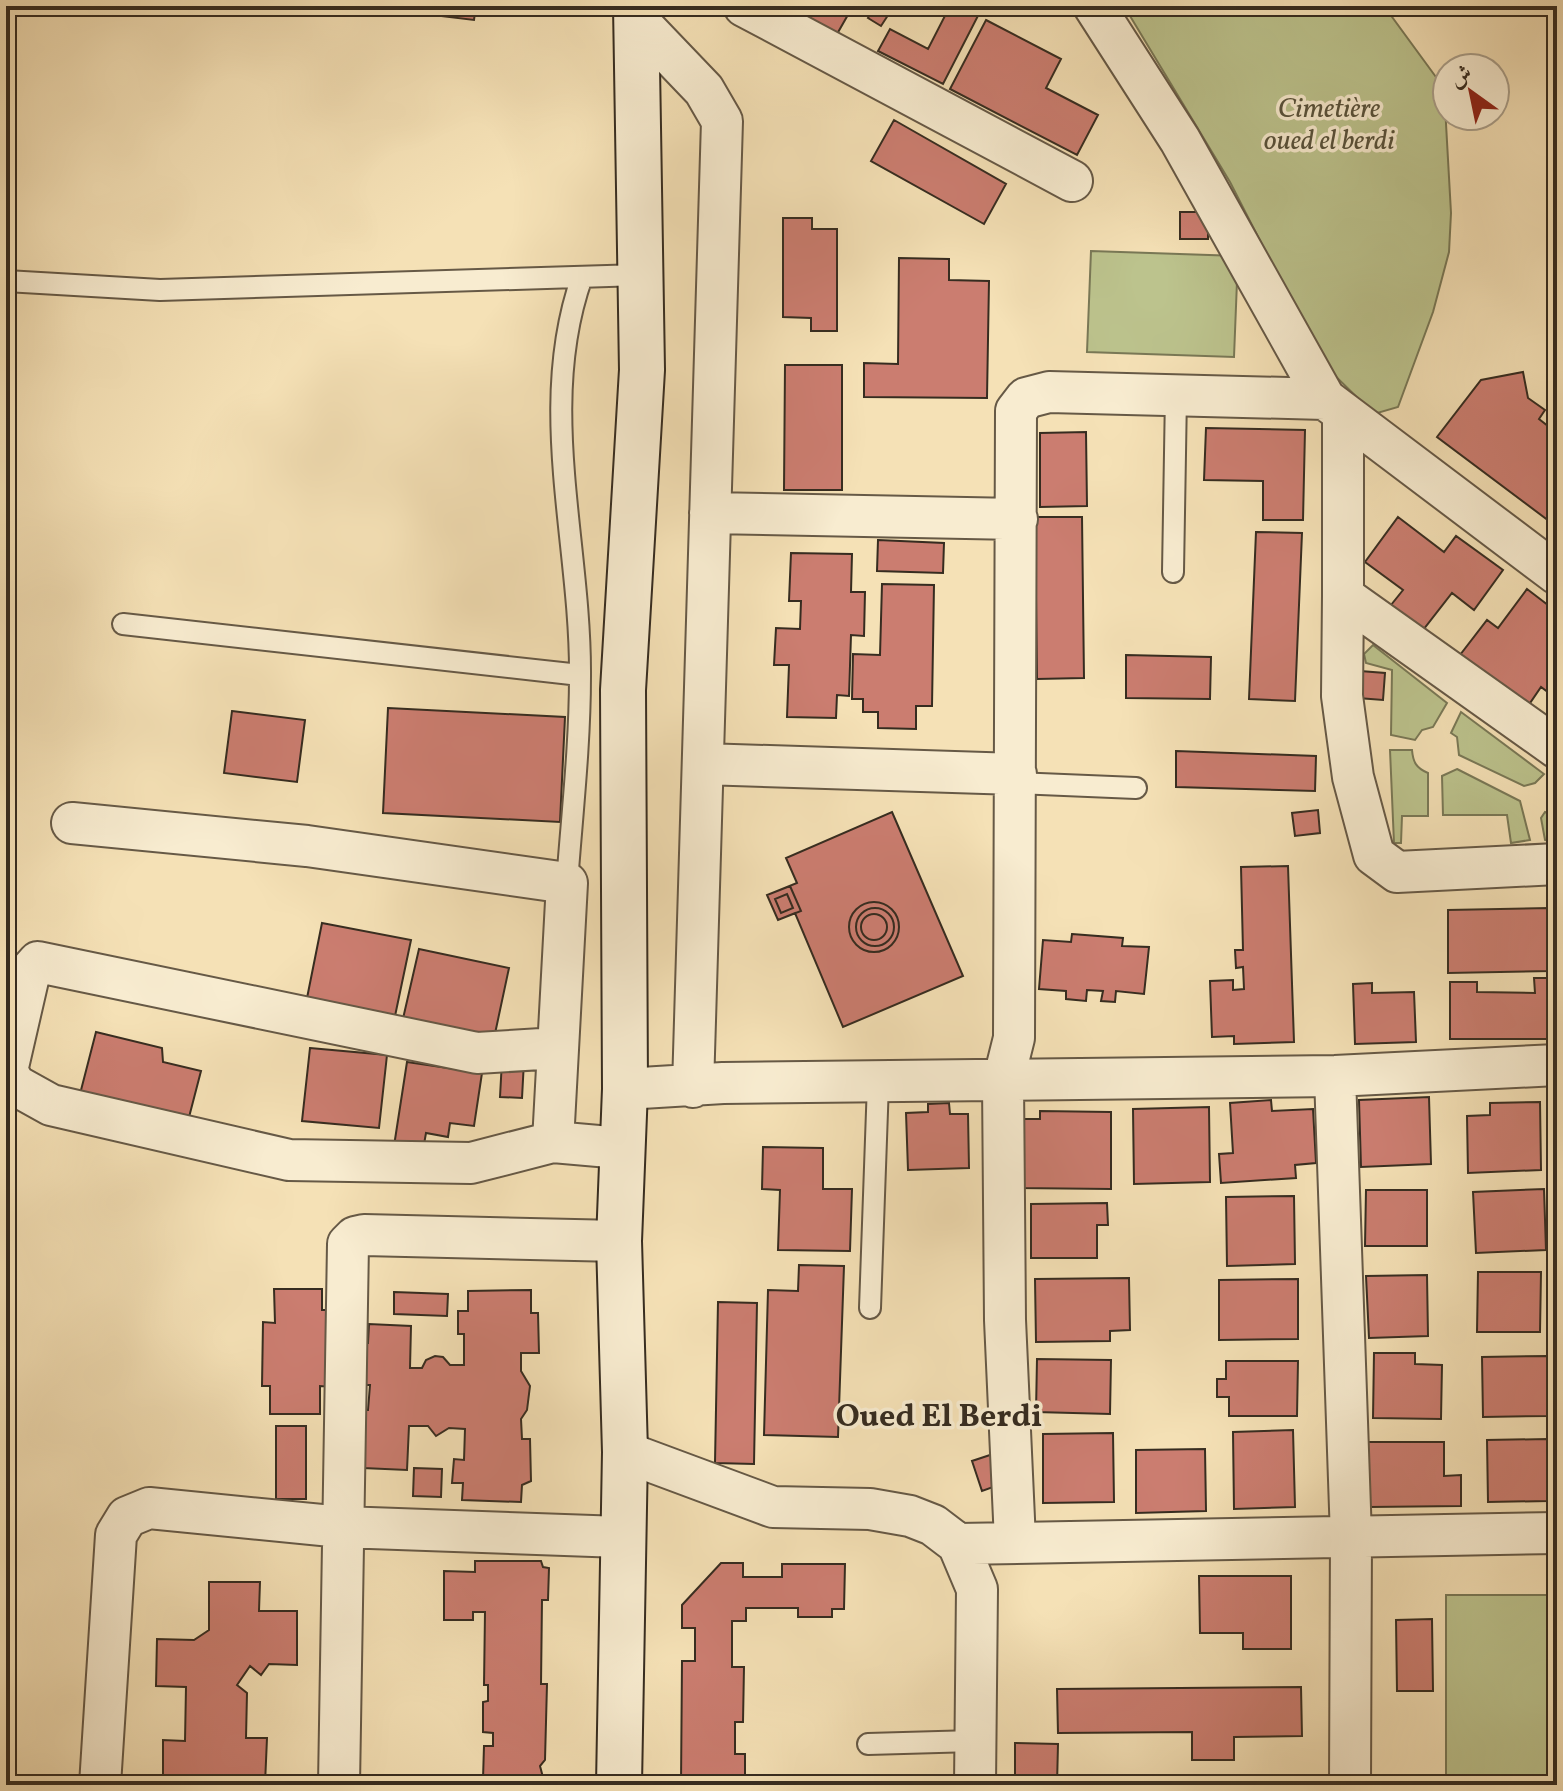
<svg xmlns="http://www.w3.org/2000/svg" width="1563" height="1791" viewBox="0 0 1563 1791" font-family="Vollkorn,Amiri,serif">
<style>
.green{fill:#bcc38d;stroke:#797856;stroke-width:2}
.building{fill:#cb7d70;stroke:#362c20;stroke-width:2}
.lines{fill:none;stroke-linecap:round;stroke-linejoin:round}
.service-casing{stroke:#665946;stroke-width:24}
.minor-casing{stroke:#665946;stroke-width:44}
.secondary-casing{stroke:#362c20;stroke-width:48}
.service{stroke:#f8ecd0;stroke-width:20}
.minor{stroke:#f8ecd0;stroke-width:40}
.secondary{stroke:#f8ecd0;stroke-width:44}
.labels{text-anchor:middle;stroke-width:7;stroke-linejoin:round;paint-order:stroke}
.park-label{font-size:28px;font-style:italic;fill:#58523b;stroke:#f8ecd0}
.quarter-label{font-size:32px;font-weight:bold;fill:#362c20;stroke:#f8ecd0}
</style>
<rect width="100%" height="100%" fill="#f5e1b6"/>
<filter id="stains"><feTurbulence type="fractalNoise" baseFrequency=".0025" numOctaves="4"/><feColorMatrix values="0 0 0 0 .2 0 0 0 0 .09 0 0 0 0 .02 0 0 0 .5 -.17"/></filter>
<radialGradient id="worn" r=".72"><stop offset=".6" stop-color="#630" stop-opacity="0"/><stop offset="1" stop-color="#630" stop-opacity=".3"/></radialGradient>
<path class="green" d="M1124 6H1384L1444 88 1451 213 1449 252 1433 312 1398 407 1374 414 1323 364 1230 182Z
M1091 251 1238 256 1234 357 1087 352Z
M1373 645 1447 703 1433 727 1422 730 1415 740 1391 735 1392 670 1366 663 1364 654Z
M1461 712 1544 774 1535 783 1524 786 1459 755 1457 737 1451 733Z
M1390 750H1412C1413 762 1416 768 1428 773V816H1402L1401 843H1394Z
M1457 769 1520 801 1530 840 1511 843 1507 815H1443L1442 776Z
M1545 812 1557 817V843L1545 840 1541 818Z
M1446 1595H1557V1785H1446Z"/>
<path class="building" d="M298 6H356L355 15 297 12Z
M416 6H476L474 20 415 13Z
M796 6H853L837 34 795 9Z
M876 6H894L881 26 868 18Z
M950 6H983L943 84 878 51 890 29 928 49Z
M986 20 1061 59 1046 88 1098 115 1077 155 950 89Z
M894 120 1006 184 984 224 871 161Z
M1557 131V188H1552Z
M1180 212H1208V239H1180Z
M783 218H812V229H837V331H811V318L783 317Z
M899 258 949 259V280L989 281 987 398 864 397V363L898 364Z
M785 365H842V490H784Z
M1523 372 1528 398 1545 410 1539 419 1553 430 1557 423V527L1437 437 1481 380Z
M1206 428 1305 430 1303 520H1263V481L1204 480Z
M1086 432 1087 506 1040 507V433Z
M1035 517H1082L1084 678 1037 679Z
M1398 517 1444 552 1456 536 1503 570 1474 610 1452 593 1423 630 1391 605 1403 590 1365 562Z
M1256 532 1302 533 1295 701 1249 699Z
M878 540 944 543 943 573 877 571Z
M791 553 852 554 851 592H865L864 636 851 635 849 696 837 695 836 718 787 717 789 665H774L776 628 800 629 801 601H789Z
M882 584 934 585 932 706H916V729L878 728V712H863V699H852L853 654 880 655Z
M1527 589 1557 612V699L1541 687 1528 706 1460 655 1487 620 1498 628Z
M1126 655 1211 657 1210 699 1126 698Z
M1360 671 1385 673 1383 700 1358 698Z
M388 708 565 717 560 822 383 813Z
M232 711 305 720 297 782 224 773Z
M1176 751 1316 756 1315 791 1176 787Z
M1318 810 1320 833 1295 836 1292 813Z
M892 812 963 976 843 1027 795 913 778 920 767 895 797 883 786 858Z
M1288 866 1294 1042 1234 1044V1036L1212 1037 1210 981 1233 980V990L1244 989 1243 967 1236 968 1235 950H1243L1241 867Z
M790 886 801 911 778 920 767 895Z
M787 894 793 908 781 913 775 899Z
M849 927a25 25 0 1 1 50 0a25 25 0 1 1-50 0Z
M1549 908 1550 971 1448 973V910Z
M856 927a19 19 0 1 1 38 0a19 19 0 1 1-38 0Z
M861 927a13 13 0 1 1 26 0a13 13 0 1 1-26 0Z
M322 923 411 940 395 1016 307 998Z
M1072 934 1123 938 1122 946 1149 947 1144 994 1116 991 1115 1002 1101 1001 1103 991 1087 990 1086 1001 1066 999V991L1039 989 1043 940 1071 942Z
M419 949 509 968 493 1043 402 1023Z
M1534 978H1557V1039H1450V982H1477V992L1535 993Z
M1372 983V993L1414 992 1416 1042 1355 1044 1353 984Z
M96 1032 162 1048 163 1062 201 1071 188 1121 80 1094Z
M310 1048 387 1055 379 1128 302 1121Z
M502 1060 524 1061 522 1098 500 1097Z
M407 1062 482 1073 474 1126 450 1123 448 1137 426 1133 423 1150 394 1146Z
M1429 1097 1431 1164 1361 1167 1359 1100Z
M1271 1100 1272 1111 1313 1109 1316 1163 1295 1165 1296 1178 1221 1183 1219 1154 1233 1153 1230 1103Z
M1540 1102 1541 1170 1468 1173 1467 1116 1490 1115V1103Z
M949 1103 950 1114H968L969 1168 908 1170 906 1113 928 1112V1104Z
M1209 1107 1210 1182 1134 1184 1133 1109Z
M1040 1111 1111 1112V1189L1017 1188 1018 1119H1040Z
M763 1147 823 1148V1189H852L850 1251 778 1250 780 1190 762 1189Z
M1544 1189 1546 1250 1476 1253 1473 1192Z
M1366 1190H1427V1246H1365Z
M1294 1196 1295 1264 1227 1266 1226 1197Z
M1107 1203 1108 1225H1097V1258H1031V1204Z
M799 1265 844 1266 838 1437 764 1435 768 1290 798 1291Z
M1478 1272H1541L1540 1332H1477Z
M1427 1275 1428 1336 1369 1338 1366 1276Z
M1129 1278 1130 1330 1110 1331V1341L1036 1342 1035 1279Z
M1298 1279V1339L1219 1340V1280Z
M274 1289H322V1310H333L332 1387 320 1386V1414H270V1386H262L263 1322 275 1323Z
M531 1290V1313H538L539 1353H521V1371L530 1386 527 1410 521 1419 522 1439H530L531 1481 522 1485 521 1502 462 1500 463 1483H452L454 1459 464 1460 465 1429 449 1428 436 1436 428 1426H409L407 1470 363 1468 353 1410H368L370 1385H354L356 1343H368L369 1324 411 1326 410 1368H422L426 1360 435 1356 443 1357 450 1365H464V1334H458V1311H468V1291Z
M394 1292 448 1294 447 1316 394 1314Z
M718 1302 757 1303 754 1464 715 1463Z
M1374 1353H1415V1364L1442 1365 1441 1419 1373 1418Z
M1547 1356 1548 1416 1483 1417 1482 1357Z
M1037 1359 1111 1360 1110 1414 1036 1412Z
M1226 1361H1298L1297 1416H1229V1397H1217V1379H1226Z
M276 1426H306V1499H276Z
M1293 1430 1295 1507 1234 1509 1233 1432Z
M1113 1433 1114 1502 1043 1503V1434Z
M1547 1439 1548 1501 1488 1502 1487 1440Z
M1368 1442H1444V1476L1461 1475V1506L1369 1507Z
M1205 1449 1206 1511 1136 1513V1450Z
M999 1452 1010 1481 982 1491 972 1461Z
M414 1468 442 1469 441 1497 413 1496Z
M475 1561H541L543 1567 549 1568 548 1600H542L541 1684H547L545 1760 540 1766 545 1785H487V1778L483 1779 484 1746H493V1733L483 1732V1702L488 1701V1685H484L485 1612H473V1620H444V1571L475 1572Z
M721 1563H743V1577H782V1564H845L844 1609H832V1617H798V1608H746V1621H732V1667H744L743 1722H735V1754H745V1785H681L682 1661H695V1628H682V1605Z
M1199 1576H1291V1649H1243V1633H1200Z
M209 1582H260L259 1611H297V1665L269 1664 261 1675 250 1666 237 1685 247 1693 246 1738H267L265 1784 184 1785 185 1775H163V1740L185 1741 186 1687 156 1686 157 1639 194 1640 209 1630Z
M1432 1619 1433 1691H1397L1396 1620Z
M1301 1687 1302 1736 1234 1737V1760H1192V1732L1058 1733 1057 1689Z
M1015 1743 1058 1744 1057 1785H1015Z"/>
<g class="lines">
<defs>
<path id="service" d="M6 281 160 290 640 275
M1173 572 1176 394
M123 624 580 675
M1015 783 1136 788
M567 883C572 815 580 745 580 676 581 544 536 406 582 277
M870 1308 878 1083
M868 1744 974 1741"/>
<path id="minor" d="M744 6 1072 181
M1094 6 1180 140 1325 399
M637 20 704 90 722 121 693 1087
M1343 413V596L1557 748
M710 513 1017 519
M1343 596 1342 696 1353 777 1374 855 1397 872 1557 864
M703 764 1016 774
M72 823 307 846 567 883 553 1142 621 1148
M1335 1076 1351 1537 1350 1785
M625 1089 723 1083 1335 1076 1557 1065
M553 1142 471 1163 289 1160 51 1105 15 1085 7 1071 30 971 38 962 477 1053 558 1048
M625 1452 773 1507 870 1509 910 1516 933 1525 958 1544 977 1589 975 1785
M1015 1541 1005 1320 1003 1082 1014 1038 1016 411 1026 398 1049 392 1325 399 1557 574
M958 1544 1557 1533
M100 1785 116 1535 127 1517 149 1508 342 1527 621 1537
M339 1785 348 1244 355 1237 364 1235 619 1241"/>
<path id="secondary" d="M619 1785 625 1452 619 1241 625 1089 623 690 642 370 636 6"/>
</defs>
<use href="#service" class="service-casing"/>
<use href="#minor" class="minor-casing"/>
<use href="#secondary" class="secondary-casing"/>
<use href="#service" class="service"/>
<use href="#minor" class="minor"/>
<use href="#secondary" class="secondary"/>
</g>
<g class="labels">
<g class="park-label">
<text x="1329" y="117">Cimetière<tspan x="1329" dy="32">oued el berdi</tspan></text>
</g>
<g class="quarter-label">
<text x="939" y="1426">Oued El Berdi</text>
</g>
</g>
<rect width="1563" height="1791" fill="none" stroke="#f5e1b6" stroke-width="32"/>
<rect x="8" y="8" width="1547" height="1775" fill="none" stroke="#362c20" stroke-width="4"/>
<rect x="16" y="16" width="1531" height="1759" fill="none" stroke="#362c20" stroke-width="2"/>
<g transform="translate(1471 92) rotate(327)"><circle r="38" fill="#f8ecd0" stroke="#aa9f8a" stroke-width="2"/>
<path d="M0-6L14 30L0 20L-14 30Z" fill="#8f2418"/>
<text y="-12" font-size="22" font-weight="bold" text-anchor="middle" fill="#362c20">ش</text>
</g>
<rect width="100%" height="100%" filter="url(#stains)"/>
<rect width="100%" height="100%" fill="url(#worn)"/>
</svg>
